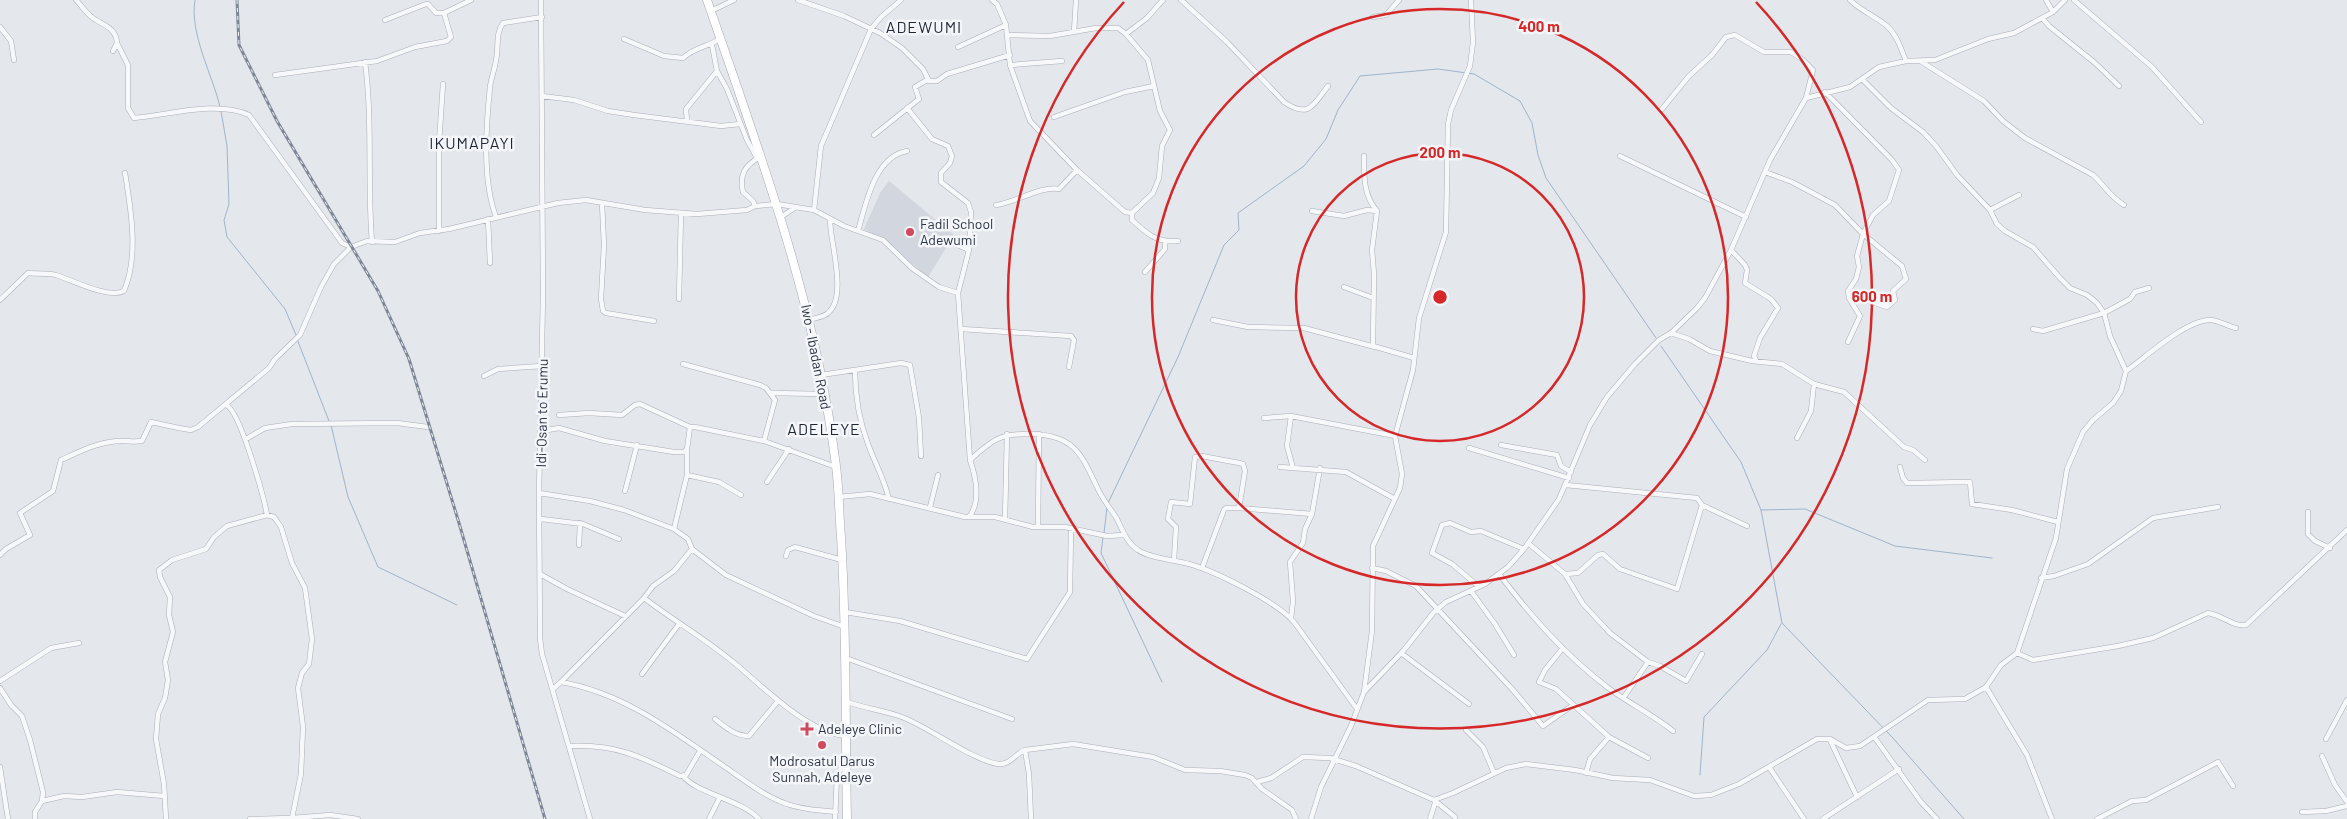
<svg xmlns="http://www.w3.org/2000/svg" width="2347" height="819" viewBox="0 0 2347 819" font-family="Barlow,sans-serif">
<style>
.built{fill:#d2d6de}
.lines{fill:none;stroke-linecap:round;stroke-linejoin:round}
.stream{stroke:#9fb4cc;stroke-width:1}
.street-casing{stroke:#a9aeb7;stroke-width:5.5}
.primary-casing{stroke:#a3abb8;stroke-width:9}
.street{stroke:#f7f8fa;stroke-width:4.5}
.primary{stroke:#fff;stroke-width:8}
.rail-casing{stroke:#7d8696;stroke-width:3}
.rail{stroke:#f4f6f9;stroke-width:1;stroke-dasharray:4;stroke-linecap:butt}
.ring{fill:none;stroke:#d62828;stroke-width:2.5}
.poi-dot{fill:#d1495b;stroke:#f4f6f9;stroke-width:2}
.labels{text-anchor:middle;stroke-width:5;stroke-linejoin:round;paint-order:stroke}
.poi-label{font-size:14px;fill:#2b3445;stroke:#f4f6f9;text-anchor:start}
.street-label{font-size:14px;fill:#2b3445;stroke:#f4f6f9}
.quarter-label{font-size:16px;letter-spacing:1px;fill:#1d2536;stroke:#f4f6f9}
.centre{fill:#d62828;stroke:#f4f6f9;stroke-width:2.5}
.ring-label{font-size:15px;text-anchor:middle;font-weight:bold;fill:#d62828;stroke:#f4f6f9;stroke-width:5;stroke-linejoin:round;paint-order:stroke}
</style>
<rect width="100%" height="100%" fill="#e4e7ec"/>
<path class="built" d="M889 181 954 235 928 277 883 240 864 229 880 193Z"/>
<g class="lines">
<path class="stream" d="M195 0C189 33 213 76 220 107
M221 111 227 146 229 204 224 220 227 237 285 309 296 335
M297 339 329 421
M1661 346 1741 462 1761 510 1782 623 1892 737 1964 819
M331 425 348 497 378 567 457 605
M1108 503 1178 357 1224 245 1239 230 1238 213 1304 166 1326 139 1338 110 1360 76 1438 69 1474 74 1520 101 1532 123 1538 155 1546 178 1656 338
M1761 510 1805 509 1895 546 1992 558
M1104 533 1107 507
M1103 537 1101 553 1162 682
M1700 775 1704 717 1767 650 1781 624"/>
<defs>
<path id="street" d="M76 0C82 6 88 16 96 20 106 26 116 29 117 43L113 51
M541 0 543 295 539 493 540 638 542 654 590 819
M798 0 844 16 880 33 902 48 923 69 929 81H937L947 74 1010 55
M992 0 997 4 1006 25 1010 65 1030 121 1077 170 1125 212 1132 213 1153 193 1159 178 1162 146 1170 130 1160 111 1148 60 1126 34 1118 28H1096L1050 36 1007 35
M1181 0 1227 42 1284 102C1309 119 1313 105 1328 86
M1850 0C1861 11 1875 16 1887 26 1897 35 1901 49 1906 61
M2046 0 2053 12
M2074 0 2152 67 2201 122
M711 11 734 0
M1373 17 1386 15 1399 0
M2043 19 2049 26 2095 63 2119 86
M385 20 426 4H428L436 13H444L471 0
M0 27 11 41 14 60
M1074 32 1076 0
M1126 34 1147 18 1163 0
M624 39 664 56 683 58C695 47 707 47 720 39
M117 43 128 65V108L134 118C169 115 217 100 249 115L342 243 351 247
M712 45 717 71 727 89 747 140 757 158
M958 47 1006 25
M365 62C373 122 367 182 372 242
M1922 62 1984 101 2003 121 2025 138 2093 175C2105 186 2110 197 2124 205
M1010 65 1062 61
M275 75 377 61 415 47 447 41 451 37 444 13
M1862 79 1891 108 1923 132 1936 146 1957 175 1990 210 1997 224 2005 231 2033 247 2060 278 2070 288 2087 295 2097 303 2104 313 2110 336 2126 371 2121 391 2113 403 2093 420 2083 432 2067 469 2056 538 2017 653
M542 96 574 100 608 111 634 115 721 126 740 124
M907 108 932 139 948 146 952 156 950 163 941 173V182L968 203 971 212 969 250 958 293 970 460
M1662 109 1689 76 1712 55 1726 37 1735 35 1764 52H1791L1802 59 1813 70 1806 98
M1054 117 1125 92 1154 86
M687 121 686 109 717 71
M874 135 919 99 915 87 927 80
M1364 156C1364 175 1363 195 1377 211L1372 250 1374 274 1373 346 1414 358
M1620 156 1746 217
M1765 172 1792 182 1835 205 1863 234 1902 266 1906 279 1893 291 1895 300 1887 307 1866 300 1849 298 1848 291 1856 279 1859 267 1857 256 1863 234 1873 215 1889 201 1899 170 1892 160 1825 92
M602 203 604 245 601 299 603 311 606 313 654 321
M996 205C1014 203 1043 185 1059 189L1077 170
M755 206 753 201 743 192C739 175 745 165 760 157
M814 210 821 146 871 29 881 17 901 0
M1990 210 2019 195
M1312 211 1344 216 1367 210 1377 211
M1132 213V220C1147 234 1157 243 1178 241
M496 217C482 179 486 127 490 87 491 78 495 69 496 60 499 48 495 34 503 23L542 17
M781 217 796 207
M488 219 490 263
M439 231V143L443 84
M858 231C866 204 874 157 907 151
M941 238 969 250
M1731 250 1745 265 1747 270 1745 283 1771 299 1778 308 1760 338 1754 356 1757 362
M1145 272 1165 249V242
M1344 287 1373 298
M679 299 681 213
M0 300 28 273C37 274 47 273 56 275 72 280 108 299 124 291 139 256 131 210 125 173
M809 320C815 318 824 317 828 313 848 296 830 243 830 220
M1213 320 1248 327 1304 328 1375 347
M961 329 1071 336 1074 340 1069 367
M2033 329 2043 331 2104 313 2130 299 2135 292 2149 288
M1671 333 1689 339 1710 351 1752 361 1782 364 1814 384 1844 392 1904 447 1913 450 1925 460
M1848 342 1860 316 1849 298
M683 364 760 385 766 388 775 400 764 441
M855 370C855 396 859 420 868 444 875 463 884 479 889 499
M2126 371C2146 357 2186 320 2210 320 2218 320 2227 326 2236 328
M821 375 901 363 910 365 919 418 921 456
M484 376 498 369 542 366
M771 393 824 394
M226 405C240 410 264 498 267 515
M559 415 589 413 622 415 635 405 640 404 690 427
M1291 416 1287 446 1293 468
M1264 418 1291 416 1395 436
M542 431 559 428 605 441 674 452H684L687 449 690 427H695L764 441 836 467
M1797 438 1811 411 1814 384
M246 439 265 428 292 424 397 423 428 427
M1501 445 1557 455 1561 466 1571 472
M1469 448 1569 478
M1280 467 1346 472 1395 499
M1900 467 1903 478 1907 483 1970 482 1972 504 2012 510 2058 522
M687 475 719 482 741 495
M767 482 789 449
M625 491 637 445
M539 493 590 501 624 510 674 529 688 539 692 549 726 575 814 616 845 627
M838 497 870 494 965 517H995L1033 527H1065L1107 536 1124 535
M1702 505 1747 526
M930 507 938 475
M1239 508 1312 514 1320 468
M2308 512V534L2315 541 2330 548
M969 517C981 502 976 477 970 460 993 439 1001 433 1033 434 1075 436 1081 454 1097 487 1102 499 1111 509 1117 519 1123 531 1127 543 1138 550 1149 558 1175 560 1189 564 1215 571 1277 602 1294 622L1357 709
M541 519 583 524 619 539
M1005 520 1007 434
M1038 527 1039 434
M674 529 687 475V449
M1528 543 1565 574 1583 604 1610 633 1648 662 1660 666 1686 681 1702 654
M579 545 580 523
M0 555 6 549 30 535 20 513 53 491 61 460C81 451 100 441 122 441 129 441 135 442 142 441L151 422 179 428 191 430 198 427 269 368 275 359 300 335 321 287 334 264 351 247 367 241 395 242 420 233 449 229 558 203 586 200 645 210 697 214 747 210 755 206 777 204 814 210 844 226 883 240 913 269 939 287 958 293
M786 556 788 550 795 547 842 560
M1174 560 1176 527 1168 519 1171 502 1190 504 1195 457 1202 456 1239 463 1243 464 1245 471 1239 508H1226L1224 510 1202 568
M1372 568 1386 571 1416 586 1513 690 1543 726 1573 705
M540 574 567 589 625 616
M1499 574C1531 616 1564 654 1607 687 1628 703 1652 714 1673 731
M1565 574 1578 573 1598 555 1603 554 1620 569 1677 589 1702 505 1697 498 1566 485
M2041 578 2054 576 2088 564 2153 518 2218 507
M1478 586 1452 564 1432 553 1442 525 1450 523 1471 532 1481 531 1524 549
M1471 591 1495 624 1514 655
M644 598C674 621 709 641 738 666 765 689 809 733 846 736
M845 612 900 621 1027 659 1070 592 1071 528
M1291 618 1293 601 1290 562 1303 543 1305 529 1312 514
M1562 649 1545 670 1539 682 1556 689 1609 737 1648 758
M1401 653 1469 704
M846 658 1012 719
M642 674 679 624
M0 681 51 648 79 643
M561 682 644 598 653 586 674 571 692 549
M1986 687 2027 755 2052 819
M0 688 11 705 22 716 30 740 43 792 42 801 35 812V819
M553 689 561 682C624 693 674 732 725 767 744 780 764 796 787 804 803 810 819 810 836 812
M1364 692 1404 650 1434 612 1446 602 1485 584 1508 567 1524 549 1559 499 1590 425 1607 397 1635 364 1659 340 1671 333 1697 308 1705 298 1731 250 1770 160 1806 98 1850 87 1879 67 1906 61 1935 60 1988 39 2014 33 2053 12 2065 0
M1624 697 1648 662
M847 702C865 708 885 711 902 717 929 727 973 761 999 764 1010 765 1016 753 1025 750L1073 744 1153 757 1185 770 1220 771 1245 775 1252 778 1262 789 1292 810 1296 819
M715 719C725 727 735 736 749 736L778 701
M1466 730 1483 747 1494 773
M1875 738 1921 802 1937 819
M2326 739 2347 700
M1830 740 1857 797
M570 746C615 744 640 756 680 776L686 775 700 751
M1025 750 1029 774 1031 819
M2322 756 2335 785 2347 802
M0 767 8 819
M1769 767 1804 819
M1586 773 1590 759 1609 737
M683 776C696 793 742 800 759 819
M1257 782 1271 778 1303 757 1330 758 1356 766 1434 800 1453 793 1506 768 1526 764 1575 770 1613 778 1650 780 1694 796 1711 795 1739 784 1817 739H1830L1846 748 1860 746 1928 700 1965 699 1986 687 2001 665 2017 653 2033 660 2118 646 2153 638 2208 613C2222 615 2233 627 2246 625L2347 530
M1434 800 1455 817
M42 801 64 796 82 797 117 792 164 796
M2302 812 2326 811 2347 806
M166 819 164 784 156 739 158 714 165 698 168 680 165 662 173 632 169 615 170 597 160 577 159 570 172 560 206 549 214 537 227 526 267 515 274 517 281 527 292 563 305 588 312 639 309 664 302 673 298 688 303 727 301 774 292 818 330 815 358 819
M250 819 292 818
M709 819 720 797
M835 819 837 776 845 760
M1311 819 1321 787 1351 726 1364 692 1372 631 1373 546 1400 488 1402 474 1395 436 1413 370 1419 318 1446 232 1448 124 1451 110 1470 66 1473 42 1471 0
M1430 819 1435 803
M1823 819 1899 769
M2097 819 2132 801 2146 800 2218 762 2233 786"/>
<path id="primary" d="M707 0C760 153 816 304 836 466 839 489 839 513 841 537 847 631 845 725 847 819"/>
</defs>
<use href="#street" class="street-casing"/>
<use href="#primary" class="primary-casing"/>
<use href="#street" class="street"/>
<use href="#primary" class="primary"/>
<defs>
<path id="rail" d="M237 0 239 45 277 121 378 291 409 359 459 523 545 819"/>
</defs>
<use href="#rail" class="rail-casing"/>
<use href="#rail" class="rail"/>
</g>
<g class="ring">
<circle cx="1440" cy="297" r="144"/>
<circle cx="1440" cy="297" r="288"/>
<path d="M1756 2A432 432 0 1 1 1124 2"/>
</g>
<g class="poi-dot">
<circle cx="910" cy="232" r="5"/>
<path d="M804.5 721.5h5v5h5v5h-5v5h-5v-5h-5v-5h5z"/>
<circle cx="822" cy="745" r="5"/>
</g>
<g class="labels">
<g class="poi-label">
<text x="920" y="229">Fadil School<tspan x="920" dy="16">Adewumi</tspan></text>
<text x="818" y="734">Adeleye Clinic</text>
<text x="822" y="766" text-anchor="middle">Modrosatul Darus<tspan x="822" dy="16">Sunnah, Adeleye</tspan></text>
</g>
<g class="street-label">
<text transform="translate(816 357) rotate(79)" y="5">Iwo - Ibadan Road</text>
<text transform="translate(542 413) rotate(-89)" y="5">Idi-Osan to Erumu</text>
</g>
<g class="quarter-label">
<text x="924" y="33">ADEWUMI</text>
<text x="472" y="149">IKUMAPAYI</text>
<text x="824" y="435">ADELEYE</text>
</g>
</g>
<circle cx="1440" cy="297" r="8" class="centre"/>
<g class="ring-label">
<text x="1539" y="32">400 m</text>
<text x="1440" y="158">200 m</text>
<text x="1872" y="302">600 m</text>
</g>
</svg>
